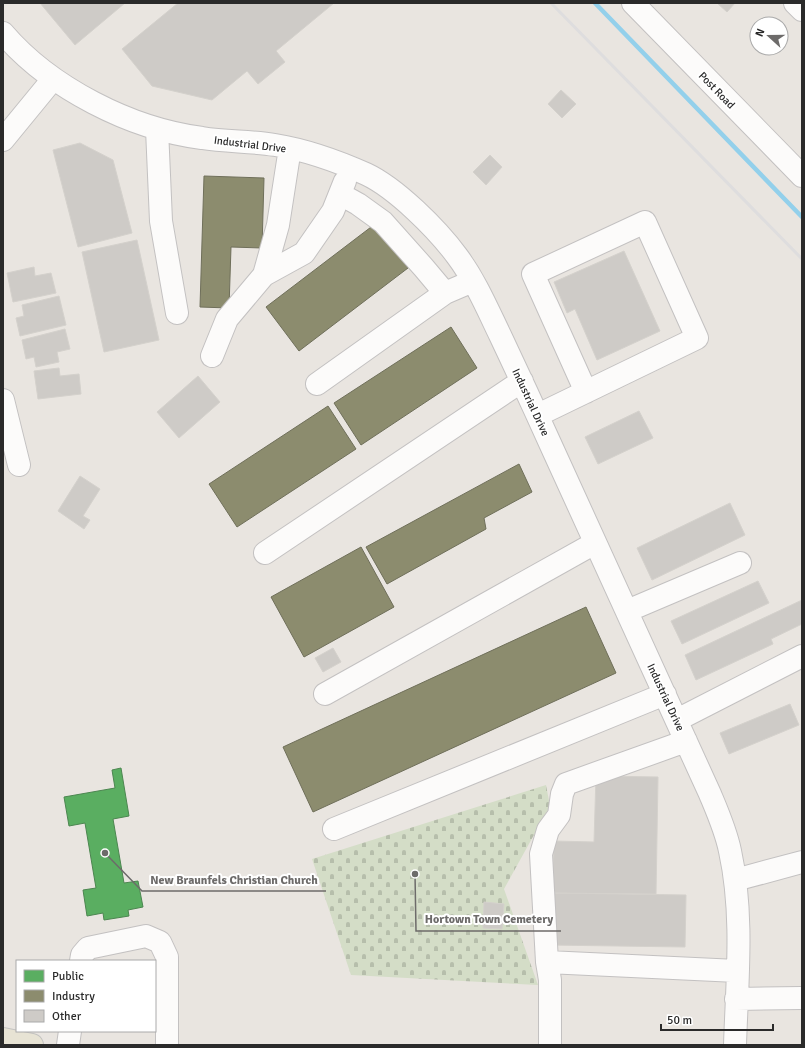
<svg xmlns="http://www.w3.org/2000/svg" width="805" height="1048" viewBox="0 0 805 1048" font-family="Signika,sans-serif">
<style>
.cemetery{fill:url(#cemetery-stones)}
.public{fill:#5aae61;stroke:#4c8650}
.industry{fill:#8c8c6e;stroke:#6f6f5a}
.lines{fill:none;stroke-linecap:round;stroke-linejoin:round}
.stream{stroke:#93d0eb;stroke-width:4.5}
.building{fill:#cecbc7;stroke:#d4d1cc}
.minor-casing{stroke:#c3c1c1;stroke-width:24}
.major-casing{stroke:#c4c3c1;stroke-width:24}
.minor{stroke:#fcfbfa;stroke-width:22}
.major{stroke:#e7e3d4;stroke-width:22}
.rail{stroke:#deddde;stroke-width:3}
.labels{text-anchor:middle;stroke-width:4;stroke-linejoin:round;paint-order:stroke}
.street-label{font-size:11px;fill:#2a2a2a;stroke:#fff}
.leader{fill:none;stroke:#6d6b6a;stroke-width:1.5}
.callout-dot{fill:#6d6b6a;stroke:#fff;stroke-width:1.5}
.callout-label{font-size:12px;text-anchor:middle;font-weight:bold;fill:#6d6b6a;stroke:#fff;stroke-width:4;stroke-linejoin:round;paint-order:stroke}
</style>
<defs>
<pattern id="cemetery-stones" width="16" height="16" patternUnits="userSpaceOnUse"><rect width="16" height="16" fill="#d4ddc7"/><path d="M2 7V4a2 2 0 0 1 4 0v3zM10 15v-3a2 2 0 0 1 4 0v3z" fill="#b6beab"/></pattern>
</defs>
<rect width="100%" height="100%" fill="#e9e5e0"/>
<path class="cemetery" d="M546 785 550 806 504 889 538 985 351 975 312 859Z"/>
<path class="public" d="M121 768 129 816 113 819 124 883 138 881 143 907 128 910 129 916 104 920 103 913 87 916 83 890 96 888 85 823 69 826 64 797 115 788 112 770Z"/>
<path class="industry" d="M204 176 264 178 262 248 231 247 229 308 200 307Z
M375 224 408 268 299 351 266 307Z
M451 327 477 368 361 445 334 403Z
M328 406 356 449 237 527 209 484Z
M519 464 532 492 484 518 486 529 387 584 366 547Z
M361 547 394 607 304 657 271 597Z
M586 607 616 673 313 812 283 747Z"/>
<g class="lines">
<path class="stream" d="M595 3 802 217"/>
</g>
<path class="building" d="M40 3H125L75 45Z
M178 3H334L276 51 285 62 258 84 247 71 212 100 152 86 122 49Z
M717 3H735L727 12Z
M561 90 576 104 562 118 548 104Z
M80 143 113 160 132 233 78 247 53 150Z
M490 155 502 167 486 185 473 172Z
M137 240 159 340 104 352 82 252Z
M624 251 660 331 597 360 575 309 567 313 554 282Z
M34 267 35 276 51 273 56 293 13 302 7 273Z
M59 296 66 325 20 336 16 318 24 316 22 305Z
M65 329 70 349 57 352 59 362 36 367 34 357 26 359 22 340Z
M59 368 60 376 79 374 81 394 38 399 34 371Z
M198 376 220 402 179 438 157 412Z
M639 411 653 438 598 464 585 437Z
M80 476 100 489 83 516 90 520 84 529 58 511Z
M730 503 745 535 652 580 637 548Z
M758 581 769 603 682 644 671 621Z
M802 600V624L771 639 773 644 696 680 685 655Z
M333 648 341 662 323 672 315 658Z
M790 704 799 725 729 754 720 733Z
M596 776 658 777 656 894 553 893 554 841 594 842Z
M550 893 686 895 685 947 550 945Z
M484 902 504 904 502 929 483 928Z"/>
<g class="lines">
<defs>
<path id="minor" d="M633 3 802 176
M795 3 802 10
M3 33C50 88 131 129 202 138 226 142 251 141 275 145 306 150 337 161 366 174 396 188 437 229 457 256 475 280 487 308 500 335 518 373 536 412 554 452 606 566 658 680 710 794 718 813 726 831 730 851 744 915 737 981 735 1045
M157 129 161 221 177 313
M3 140 53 79
M340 194 358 204 383 222 424 268 445 293
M264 275 304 253 333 211 345 181
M212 356 227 319 264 275 278 225 290 148
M317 384 445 293 473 281
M3 400 19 465
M538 415 697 338 645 222 533 274 586 392
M265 553 522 381
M627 611 740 563
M325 694 595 543
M677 720 802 656
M334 829 665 694
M735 880 802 862
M81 961 82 955 88 948 146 936 160 942 167 957V1045
M547 962 737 971
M736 999 802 998
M68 1045 70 1031
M550 1045V980L547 962 541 854 548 830 559 815 562 794 566 784 686 741"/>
<path id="major" d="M3 1039 32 1045"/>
</defs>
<use href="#minor" class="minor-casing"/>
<use href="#major" class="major-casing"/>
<use href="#minor" class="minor"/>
<use href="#major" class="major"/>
<path class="rail" d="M551 3 802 259"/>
</g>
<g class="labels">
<g class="street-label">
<text transform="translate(717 90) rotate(46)" y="4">Post Road</text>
<text transform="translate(250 144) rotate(7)" y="4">Industrial Drive</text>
<text transform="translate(531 402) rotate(65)" y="4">Industrial Drive</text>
<text transform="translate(666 697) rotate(65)" y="4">Industrial Drive</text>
</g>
</g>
<path class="leader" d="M105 853L142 891H326M415 874L416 931H561"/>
<g class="callout-dot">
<circle cx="105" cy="853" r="4"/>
<circle cx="415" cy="874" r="4"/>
</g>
<g class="callout-label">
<text x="234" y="884">New Braunfels Christian Church</text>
<text x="489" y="923">Hortown Town Cemetery</text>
</g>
<rect width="805" height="1048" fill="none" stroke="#2a2a2a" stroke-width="8"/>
<rect x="16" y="960" width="140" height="72" fill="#ffffff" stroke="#aaaaaa"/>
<rect x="24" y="970" width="20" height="12" fill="#5aae61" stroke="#aaaaaa"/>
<text x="52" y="980" font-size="12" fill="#2a2a2a">Public</text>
<rect x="24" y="990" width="20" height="12" fill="#8c8c6e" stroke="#aaaaaa"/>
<text x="52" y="1000" font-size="12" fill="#2a2a2a">Industry</text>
<rect x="24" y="1010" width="20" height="12" fill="#cecbc7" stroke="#aaaaaa"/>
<text x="52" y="1020" font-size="12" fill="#2a2a2a">Other</text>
<g transform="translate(769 36) rotate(291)"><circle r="19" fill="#ffffff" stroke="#aaaaaa"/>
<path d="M0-3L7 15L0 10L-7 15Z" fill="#6d6b6a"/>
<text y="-6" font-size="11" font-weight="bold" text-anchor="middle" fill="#2a2a2a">N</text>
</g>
<path d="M661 1024v6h112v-6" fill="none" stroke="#2a2a2a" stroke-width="2"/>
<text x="667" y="1024" font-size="12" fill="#2a2a2a" stroke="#ffffff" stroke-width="3" paint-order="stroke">50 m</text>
</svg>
